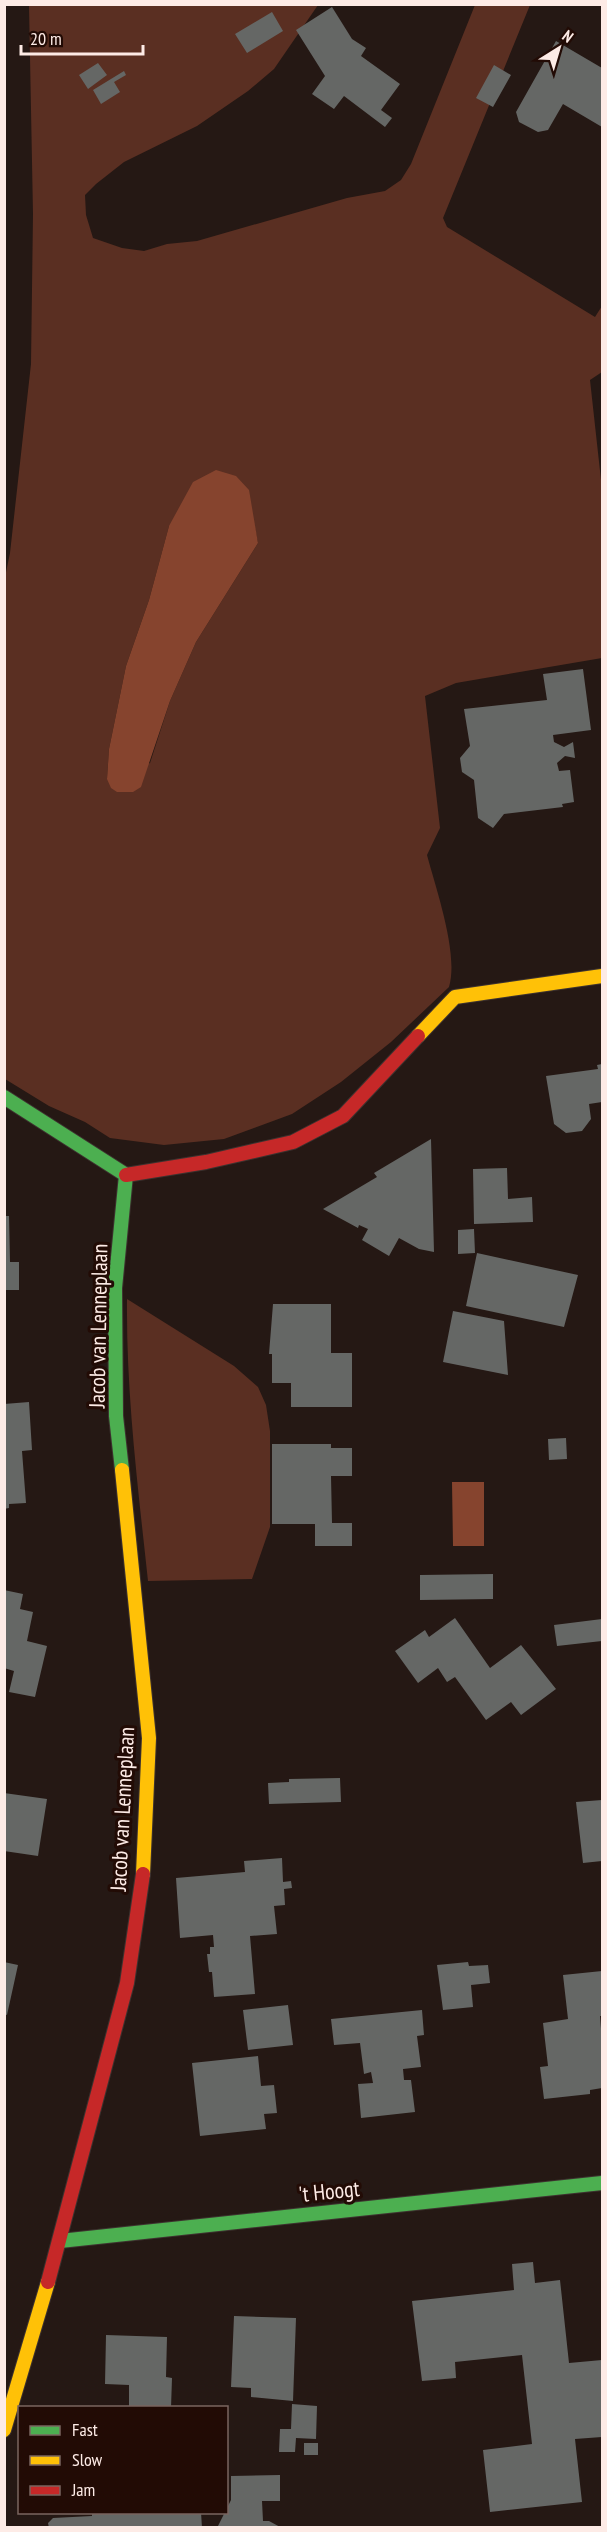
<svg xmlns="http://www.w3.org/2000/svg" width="607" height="2532" viewBox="0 0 607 2532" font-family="'PT Sans Narrow',sans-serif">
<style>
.green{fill:#5a2f22;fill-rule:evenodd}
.water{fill:#86442e}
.building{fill:#656765}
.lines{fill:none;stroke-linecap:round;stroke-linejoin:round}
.fast-casing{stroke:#3d322f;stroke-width:16}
.slow-casing{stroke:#3d322f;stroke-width:16}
.jam-casing{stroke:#3d322f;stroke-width:16}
.fast{stroke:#4caf50;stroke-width:14}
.slow{stroke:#ffc107;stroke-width:14}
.jam{stroke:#c62828;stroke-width:14}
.labels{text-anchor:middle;stroke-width:6;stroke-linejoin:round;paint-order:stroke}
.street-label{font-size:22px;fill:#fdebe6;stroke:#220b05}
</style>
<rect width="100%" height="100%" fill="#251814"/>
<path class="green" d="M29 5H318L274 69 248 91 197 126 124 162 96 184 85 195 86 215 93 238 122 248 144 251 167 244 197 241 347 198 385 191 401 180 411 164 475 5H530L443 218 447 227 595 317 602 306V372L590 380 602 489V658L456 683 425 696 440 828 427 855C436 889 459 954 449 987L391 1042 341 1082 292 1114 224 1139 164 1145 110 1138 85 1122 49 1106 5 1079 4 582 10 553 31 364 33 214ZM253 519 258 543 196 642 170 701 150 763 107 779 109 749 126 666 149 600 169 526Z
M127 1299 234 1366 258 1387 266 1405 270 1431V1527L252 1579 148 1581C138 1488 126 1393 127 1299Z"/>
<path class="water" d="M216 470 236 476 249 490 258 543 196 642 170 701 141 787 133 792H117L111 788 107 779 109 749 126 666 149 600 169 526 193 482Z
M452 1482H484V1546H453Z"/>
<path class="building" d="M332 7 352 39 366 48 361 56 400 84 381 110 392 118 385 127 344 96 334 109 312 94 325 76 296 30Z
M272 12 283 31 247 53 235 34Z
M556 41 602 68V127L563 104 548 130 538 132 519 122 516 112Z
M98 63 107 75 88 89 79 75Z
M494 65 511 75 493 107 476 98Z
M124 71 126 75 114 82 120 92 101 104 93 90Z
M583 669 591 730 553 735 554 742 564 747 573 742 575 758 565 756 557 763 559 771 570 770 574 802 562 804 563 807 504 814 493 828 478 818 474 780 462 772 460 758 470 746 464 709 547 700 543 674Z
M602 1064V1102L589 1104 591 1119 582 1131 566 1133 554 1124 546 1076 598 1069 597 1065Z
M431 1139 434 1252 419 1249 399 1238 389 1256 362 1240 368 1229 359 1225 358 1228 323 1209 377 1177 374 1173Z
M507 1168 508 1199 532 1197 533 1222 474 1224 473 1169Z
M4 1216H9L10 1262H19V1290H4Z
M474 1229 475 1253 458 1254V1230Z
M477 1253 578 1275 564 1327 466 1306Z
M273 1304H331V1353H352V1407H291V1383H272V1354H269Z
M453 1311 504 1321 508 1375 443 1362Z
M29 1402 32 1450 22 1451 26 1503 9 1504V1508L4 1509V1404Z
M566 1438 567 1459 549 1460 548 1439Z
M272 1444H331V1448H352V1476H331L332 1523H352V1546H315V1524H272Z
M493 1574V1599L420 1600V1575Z
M4 1590 23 1594 20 1609 33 1612 27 1641 47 1646 35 1697 9 1692 14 1671 4 1668Z
M455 1618 490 1668 521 1645 556 1689 521 1715 511 1702 486 1720 455 1677 447 1682 438 1668 418 1683 395 1651 425 1630 429 1637Z
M602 1619V1641L557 1646 554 1625Z
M340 1778 341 1802 269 1804 268 1783 289 1782V1779Z
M4 1793 47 1799 38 1856 4 1851Z
M602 1800V1861L583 1863 576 1802Z
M282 1858 283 1882 291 1881 292 1888 284 1889 285 1905 274 1906 277 1934 250 1936 255 1994 214 1997 212 1972H209L207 1954H210V1947H214L213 1935 180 1938 176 1878 245 1872 244 1861Z
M4 1962 18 1965 7 2015 4 2014Z
M468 1962 469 1966 488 1965 490 1983 471 1985 473 2007 443 2010 437 1965Z
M602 1971V2016H600L602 2041V2088L590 2090V2094L544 2099 540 2067 548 2066 543 2023 568 2019 563 1975Z
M288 2005 293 2045 248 2050 243 2010Z
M422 2010 424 2035 417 2036 421 2067 403 2069 404 2080H411L415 2112 361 2118 358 2084 373 2083 371 2072 364 2074 360 2043 334 2045 331 2019Z
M258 2056 261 2086 274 2085 277 2113 264 2114 266 2129 200 2136 192 2063Z
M533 2262 535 2283 560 2280 569 2363 602 2360V2437L575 2439 582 2502 490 2512 483 2450 532 2444 522 2355 455 2362 456 2378 422 2381 412 2301 514 2290 512 2264Z
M234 2316 296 2318 293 2401 251 2397V2388L231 2387Z
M106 2335 167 2337 166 2377 172 2378 171 2408H129V2385L105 2384Z
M292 2404 317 2406 316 2439 296 2438 295 2452H279L280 2429H291Z
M304 2443H318V2455H304Z
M280 2475V2501H262L263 2521H269L282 2528H217L231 2500V2476Z
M92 2512H201L202 2528H49L48 2523 53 2518 92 2516Z"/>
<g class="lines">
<defs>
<path id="fast" d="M4 1097 126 1175 115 1288 116 1416 122 1470
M60 2241 602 2183"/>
<path id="slow" d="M418 1036 455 997 602 976
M122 1470 149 1738 143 1874
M4 2430 48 2282"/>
<path id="jam" d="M126 1175 206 1162 293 1142 343 1116 418 1036
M48 2282 127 1983 143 1874"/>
</defs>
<use href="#fast" class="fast-casing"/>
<use href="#slow" class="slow-casing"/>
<use href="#jam" class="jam-casing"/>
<use href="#fast" class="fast"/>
<use href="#slow" class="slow"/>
<use href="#jam" class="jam"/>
</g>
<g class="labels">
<g class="street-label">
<text transform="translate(98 1326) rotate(-89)" y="8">Jacob van Lenneplaan</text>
<text transform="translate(122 1809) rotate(-87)" y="8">Jacob van Lenneplaan</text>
<text transform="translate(329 2191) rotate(-6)" y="8">'t Hoogt</text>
</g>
</g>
<rect width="607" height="2532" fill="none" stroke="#fdebe6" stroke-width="12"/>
<rect x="18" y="2406" width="210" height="108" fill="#220b05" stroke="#7a655f" stroke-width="1.5"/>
<rect x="30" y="2426" width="30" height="9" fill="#4caf50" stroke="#7a655f" stroke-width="1.5"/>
<text x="72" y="2436" font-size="18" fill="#fdebe6">Fast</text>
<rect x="30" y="2456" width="30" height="9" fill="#ffc107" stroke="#7a655f" stroke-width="1.5"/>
<text x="72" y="2466" font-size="18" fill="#fdebe6">Slow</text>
<rect x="30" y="2486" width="30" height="9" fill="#c62828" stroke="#7a655f" stroke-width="1.5"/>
<text x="72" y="2496" font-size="18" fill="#fdebe6">Jam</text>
<g transform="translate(559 48) rotate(37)" stroke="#220b05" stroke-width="4.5" paint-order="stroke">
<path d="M0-4.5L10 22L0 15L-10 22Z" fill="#fdebe6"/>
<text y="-9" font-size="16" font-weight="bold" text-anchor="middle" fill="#fdebe6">N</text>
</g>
<path d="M21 45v9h122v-9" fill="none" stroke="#fdebe6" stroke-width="3"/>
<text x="30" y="45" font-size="18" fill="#fdebe6" stroke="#220b05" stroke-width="4.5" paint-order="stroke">20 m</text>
</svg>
